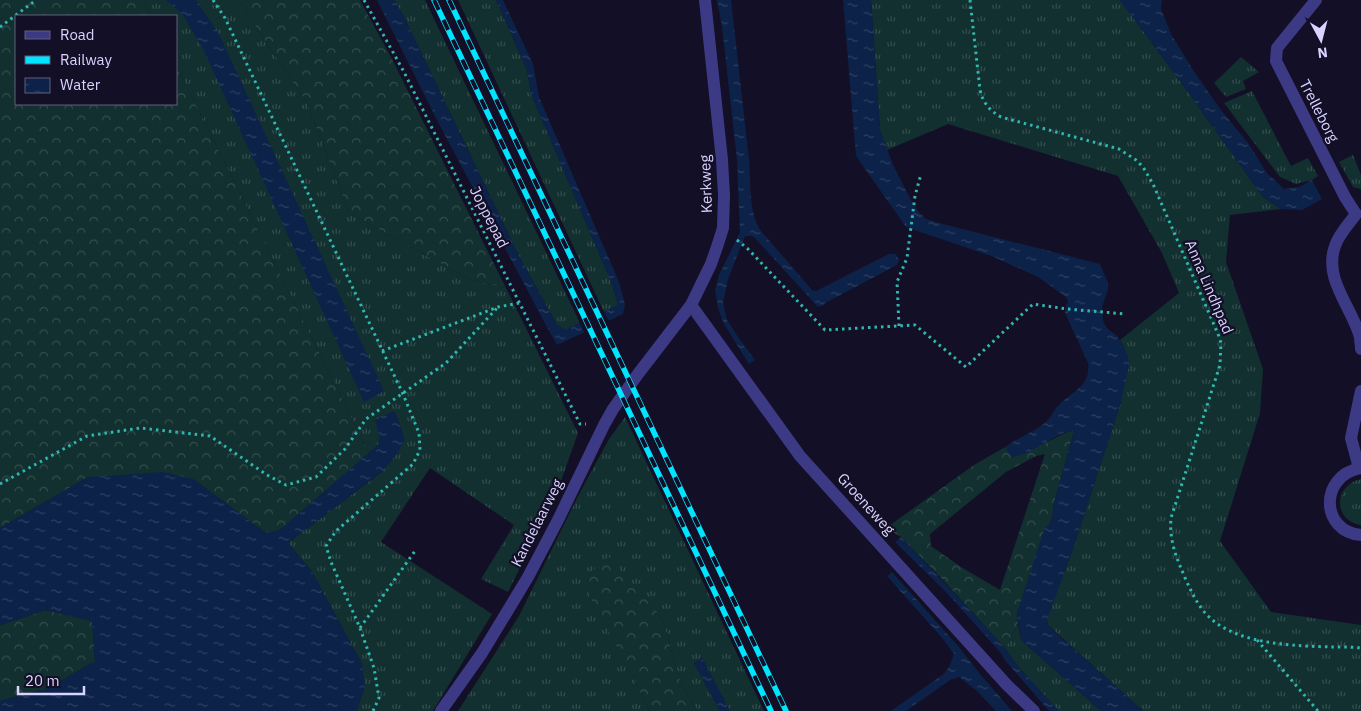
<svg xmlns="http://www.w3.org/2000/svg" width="1361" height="711" viewBox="0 0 1361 711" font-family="'IBM Plex Sans',sans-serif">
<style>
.grass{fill:url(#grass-tufts)}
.forest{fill:url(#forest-crowns);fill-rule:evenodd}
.water{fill:url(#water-ripples)}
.pier{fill:#130f26}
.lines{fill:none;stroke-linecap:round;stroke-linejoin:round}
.path{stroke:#2fb8b0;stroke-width:3;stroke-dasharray:2.5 4;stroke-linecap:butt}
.minor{stroke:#3d3a85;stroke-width:12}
.rail-casing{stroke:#00e5ff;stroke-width:5.5}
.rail{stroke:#130f26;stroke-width:4;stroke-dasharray:11;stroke-linecap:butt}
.labels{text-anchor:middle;stroke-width:4.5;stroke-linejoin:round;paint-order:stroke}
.street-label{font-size:15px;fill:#d9d4ff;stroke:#130f26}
</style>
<defs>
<pattern id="grass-tufts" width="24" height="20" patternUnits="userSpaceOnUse" patternTransform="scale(1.25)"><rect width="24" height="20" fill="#12302f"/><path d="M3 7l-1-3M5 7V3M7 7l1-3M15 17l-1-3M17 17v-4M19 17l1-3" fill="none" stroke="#344d4e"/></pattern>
<pattern id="forest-crowns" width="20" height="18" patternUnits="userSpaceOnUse" patternTransform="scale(1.25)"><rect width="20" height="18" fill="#12302f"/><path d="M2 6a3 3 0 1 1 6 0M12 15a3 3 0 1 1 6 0" fill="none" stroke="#344d4e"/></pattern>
<pattern id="water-ripples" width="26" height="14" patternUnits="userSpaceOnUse" patternTransform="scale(1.25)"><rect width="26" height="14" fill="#0c2248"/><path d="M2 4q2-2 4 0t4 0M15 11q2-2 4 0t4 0" fill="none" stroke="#2f4163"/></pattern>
</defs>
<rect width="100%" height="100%" fill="#130f26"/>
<path class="grass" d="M143 0H241L242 6 307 103 349 213 471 280 506 288 578 433 555 498 508 592 481 579 514 525 430 468 381 542 492 614 433 711H356L358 708 362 664 312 572 288 543 383 471 404 440 400 424 394 411 378 445 369 453 176 65V16H152Z
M394 0H425L580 323 565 330 557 325 519 256 404 17Z
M458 0H496L527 70 531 94 612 284 618 305 604 312Z
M871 0H1120L1180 81 1263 197 1281 209 1230 215 1226 262 1263 369 1260 413 1261 410 1220 541 1271 612 1361 625V711H1143L1048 625 1047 620 1048 615 1073 549 1121 402 1124 347 1120 340 1179 293 1162 253 1118 176 948 124 887 150 880 130Z
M1241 57 1259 72 1243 81 1246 89 1226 97 1214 83Z
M1252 91 1291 166 1308 158 1318 176 1312 180 1296 184 1280 177 1224 103Z
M1353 155 1361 175V189L1353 187 1339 162Z
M625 417 764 711H730L702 658 694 663 720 711H698L681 684 665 628 659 614 627 666 650 711H458L519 616 578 496 609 439Z
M1361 479V525C1333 521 1333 485 1361 479Z
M1018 625 1021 640 1101 711H1058L1016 664 1005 648Z"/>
<path class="forest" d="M0 0H143L152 16H16V104H176V65L369 453 280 530 266 533 193 479 88 477 0 528Z
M241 0H360L392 59 506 288 471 280 349 213 307 103 242 6Z
M1073 430V434L1054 503 1052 518 1017 613 1018 625 1005 648 940 577 901 537 886 528 974 465 1005 447 1012 457C1034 451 1052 438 1073 430ZM1045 454 1000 590 961 567 931 546 930 534 1006 472 1036 456Z
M609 557 659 614 665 628 681 684 698 711H650L627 666 589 595 588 574Z
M45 610 92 621 95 661 49 688 0 701V625Z"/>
<path class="water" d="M166 0H196L219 34 384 391 364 402 203 49 182 14Z
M377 0H394L404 17 519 256 557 325 565 330 618 305 612 284 531 94 527 70 496 0H503L533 64 539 97 619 282 625 305 623 314 557 345 548 329 439 124Z
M717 0H731C737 53 743 106 749 160 751 181 748 213 761 231L812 290 816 291 889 254H896L899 260 897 265 825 303 824 305 818 307 754 237 751 236H745L728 279 723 303 727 320 738 337 755 360 749 364 724 324 718 308 715 290 719 275 740 232 737 160 722 26Z
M843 0H871L880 130 893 165 912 202 918 211 926 219 935 222 1100 264 1108 283V289L1102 307 1103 321 1107 328 1117 336 1124 347 1128 356 1129 366 1121 402 1073 549 1047 620 1048 625 1054 631 1143 711H1101L1021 640 1017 613 1045 527 1050 524 1052 518 1054 503 1073 434V430L1059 435 1027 453 1012 457 1005 447C1018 438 1033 432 1045 423 1051 418 1053 410 1059 405 1073 391 1091 386 1088 363L1065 313 1066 306 1068 301 1066 297 1038 277 994 257 906 227 856 156Z
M1120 0H1162L1161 9 1171 34 1193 70 1221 110 1248 143 1267 173 1284 189 1299 187 1312 180 1322 199 1302 210 1281 209 1263 197 1180 81Z
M394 411 400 424 404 440 397 454 383 471 288 543 312 572 362 664 365 687 358 708 356 711H0V701L49 688 95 661 92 621 45 610 0 625V528L88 477 163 472 193 479 266 533 280 530 378 445 380 439 375 420Z
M901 537 971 611 1005 648 1016 664 1059 711H1049L1004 659 1001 653 945 591 895 542Z
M892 572 958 646 980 674 1012 711H996L977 691 959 677 950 680 906 711H891L945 673 950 665 954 654 943 639 887 576Z
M702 658 730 711H720L694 663Z"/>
<path class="pier" d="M603 310 610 323 585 334 579 321Z"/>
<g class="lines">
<path class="path" d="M213 0 225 18 403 394 419 433 420 450 413 464 336 531 326 546 331 562 360 628 374 668 379 698 373 711
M364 0 404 72 580 424H586
M970 0 980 90C983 103 990 111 1001 117L1119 149 1136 160 1143 167 1153 184 1218 334 1221 343 1220 365 1171 518C1169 542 1177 559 1186 580 1192 593 1198 606 1208 616 1237 645 1295 646 1334 647 1343 647 1352 647 1361 648
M0 27 36 0
M737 240 748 249 825 330 915 325 966 367 1033 304 1067 309 1126 314
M899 326 897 282 907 258 915 196 921 174
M382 351 498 307 519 303
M0 484 87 436 140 428 210 436 267 475 286 485 316 477 345 449 366 419 446 363 498 307
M360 628 415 551
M1257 640 1318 711"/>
<path class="minor" d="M1316 0 1277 48 1276 61 1345 197 1356 214
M1356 214C1349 224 1339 234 1335 246 1323 279 1352 307 1360 337 1360 341 1361 345 1361 349
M691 305 800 456 1007 685 1034 711
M1359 468 1351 438 1361 391
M1361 468C1318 476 1321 532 1361 535
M441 711 482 653 528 577 558 520 604 425 613 409 638 374 691 305 711 264 718 244 723 228 724 195 722 160 705 0"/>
<defs>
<path id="rail" d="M434 0 771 711
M449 0 786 711"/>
</defs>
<use href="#rail" class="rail-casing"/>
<use href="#rail" class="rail"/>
</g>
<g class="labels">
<g class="street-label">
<text transform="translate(1319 111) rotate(63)" y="5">Trelleborg</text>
<text transform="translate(706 184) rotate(-92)" y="5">Kerkweg</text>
<text transform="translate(489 217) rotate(63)" y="5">Joppepad</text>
<text transform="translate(1209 287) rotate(67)" y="5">Anna Lindhpad</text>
<text transform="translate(866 504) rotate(48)" y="5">Groeneweg</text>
<text transform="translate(537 523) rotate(-63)" y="5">Kandelaarweg</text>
</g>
</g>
<rect x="15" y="15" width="162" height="90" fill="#130f26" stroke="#625e7d"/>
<rect x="25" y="31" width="25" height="8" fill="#3d3a85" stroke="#625e7d"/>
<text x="60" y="40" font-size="15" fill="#d9d4ff">Road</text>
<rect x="25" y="56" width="25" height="8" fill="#00e5ff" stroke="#625e7d"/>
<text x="60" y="65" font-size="15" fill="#d9d4ff">Railway</text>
<rect x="25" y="78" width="25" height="15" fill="url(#water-ripples)" stroke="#625e7d"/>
<text x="60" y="90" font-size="15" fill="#d9d4ff">Water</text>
<g transform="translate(1321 40) rotate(173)" stroke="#130f26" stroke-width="4" paint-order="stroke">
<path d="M0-4L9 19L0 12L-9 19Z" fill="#d9d4ff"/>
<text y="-8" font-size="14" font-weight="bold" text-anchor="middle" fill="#d9d4ff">N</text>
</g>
<path d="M18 686v8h66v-8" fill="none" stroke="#d9d4ff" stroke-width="2.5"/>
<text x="25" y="686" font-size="15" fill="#d9d4ff" stroke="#130f26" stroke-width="4" paint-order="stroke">20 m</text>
</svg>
